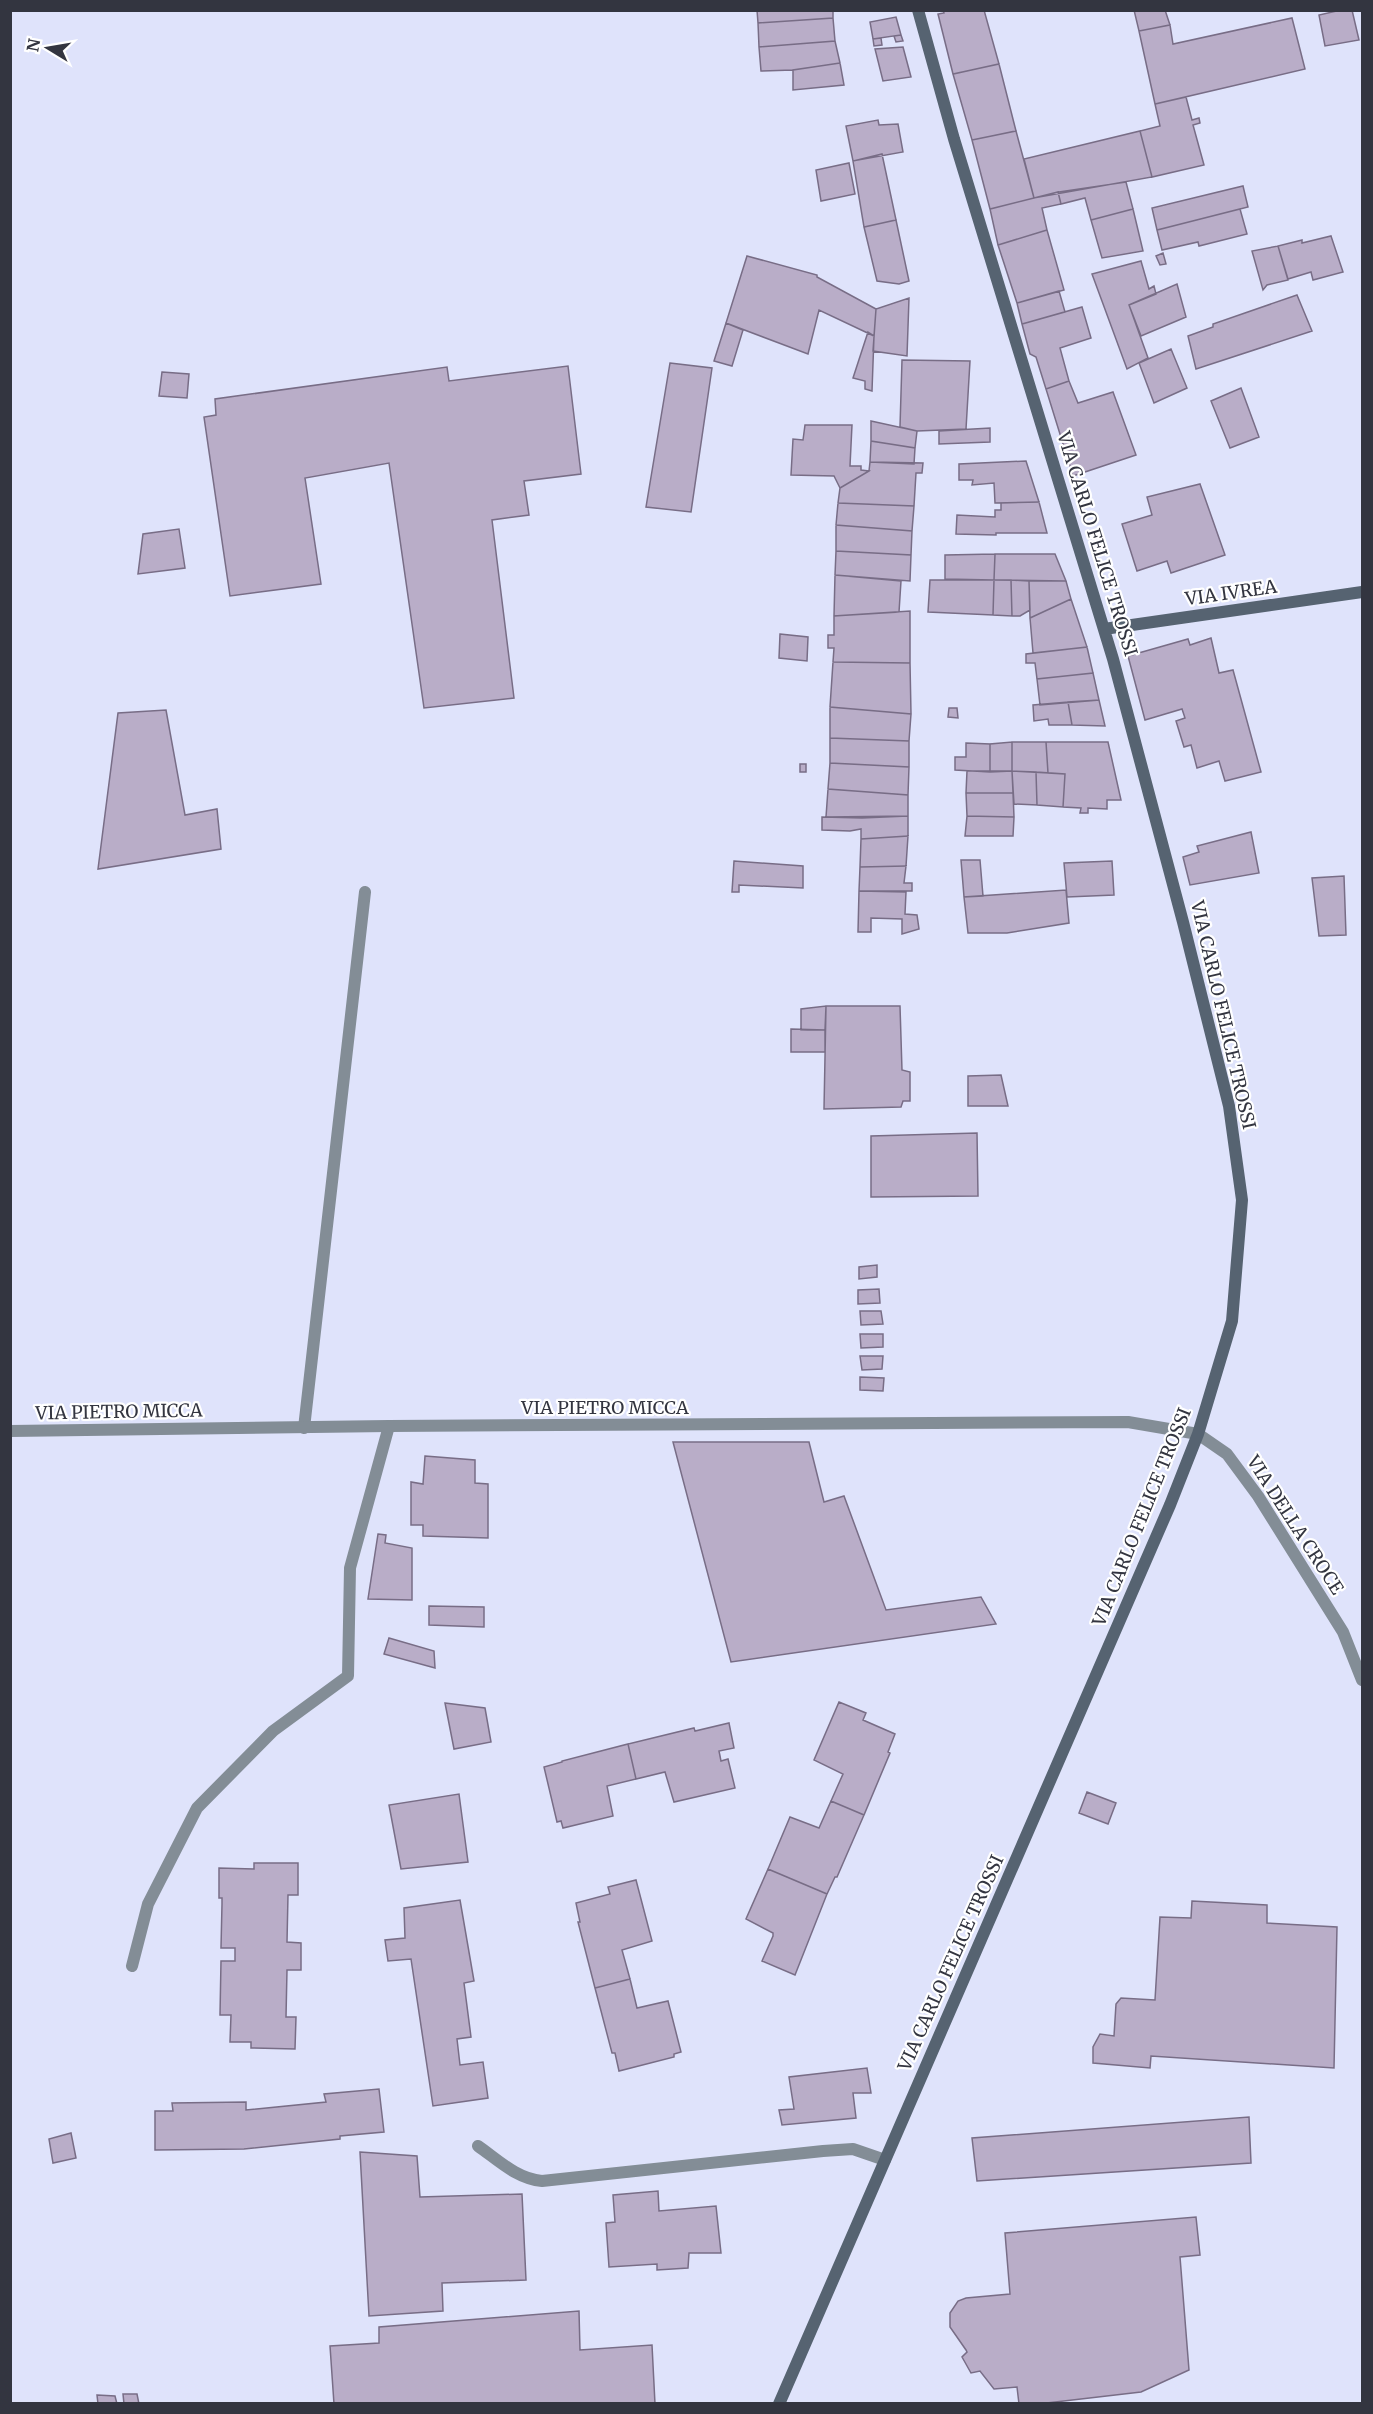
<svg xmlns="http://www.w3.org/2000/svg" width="1373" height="2414" viewBox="0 0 1373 2414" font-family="Merriweather,serif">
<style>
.building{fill:#b9adc8;stroke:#786d86;stroke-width:1.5}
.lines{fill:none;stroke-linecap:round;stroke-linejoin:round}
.lane{stroke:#838d96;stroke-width:12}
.street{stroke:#838d96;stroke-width:12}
.secondary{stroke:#566371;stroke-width:12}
.labels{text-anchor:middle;stroke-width:4.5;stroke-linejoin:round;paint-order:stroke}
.street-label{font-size:18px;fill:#333540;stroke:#fff}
</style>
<rect width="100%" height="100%" fill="#dfe3fb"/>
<path class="building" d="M757 10H833V18L758 23Z
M943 10H984L999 64 953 74 938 14 944 13Z
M1134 10H1165L1170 25 1139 31Z
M1341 10H1352L1359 40 1325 46 1319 15Z
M896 17 901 35 873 39 870 22Z
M833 18 835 41 759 47 758 23Z
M1292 18 1305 69 1155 104 1139 31 1170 25 1173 44Z
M901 35 903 41 896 42 894 36Z
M881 38 882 45 874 46 873 39Z
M835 41 840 63 793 70 761 71 759 47Z
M903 47 911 77 883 81 875 49Z
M840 63 844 85 793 90V70Z
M999 64 1016 131 972 140 953 74Z
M1186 97 1192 120 1199 118 1200 123 1193 125 1204 165 1152 177 1140 131 1160 126 1155 104Z
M878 120 879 125 898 124 903 152 853 161 846 126Z
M1016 131 1034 198 990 209 972 140Z
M1140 131 1152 177 1034 198 1024 159Z
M882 154 896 220 864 227 853 161Z
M849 163 855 194 821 201 816 170Z
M1126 182 1133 209 1091 220 1085 198 1061 204 1058 192Z
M1243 186 1248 207 1157 230 1152 208Z
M1058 192 1061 204 1042 208 1047 230 998 245 990 209Z
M1133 209 1143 251 1102 258 1091 220Z
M1240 209 1247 234 1199 246 1198 242 1162 250 1157 230Z
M896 220 909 281 899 284 877 281 864 227Z
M1047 230 1064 290 1017 303 998 245Z
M1331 236 1343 272 1313 280 1311 272 1288 279 1278 246 1302 240V243Z
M1278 246 1288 280 1267 285 1263 290 1252 251Z
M1163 253 1166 264 1160 265 1156 256Z
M747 256 817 275V277L876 309 874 336 819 310 808 354 726 323Z
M1141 261 1149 289 1154 286 1156 294 1129 305 1148 358 1127 369 1092 274Z
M1177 284 1186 317 1141 336 1129 305Z
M1059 291 1065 312 1022 324 1017 303Z
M1297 295 1312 331 1196 369 1188 336 1213 327V324Z
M909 298 907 356 873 351 876 309Z
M1082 307 1091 338 1060 348 1069 381 1046 389 1036 357 1030 354 1022 324Z
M726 323 743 330 732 366 714 361Z
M868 332 874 336 872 391 865 389V381L853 378Z
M1171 349 1187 388 1154 403 1139 363Z
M902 360 970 361 966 429 917 431 900 427Z
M670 363 712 368 691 512 646 507Z
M568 366 581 474 524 481 529 515 492 520 514 698 424 708 389 463 305 478 321 584 230 596 204 417 216 415 215 399 447 367 449 381Z
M162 372 189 374 187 398 159 396Z
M1069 381 1078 403 1113 392 1136 455 1073 476 1046 389Z
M1241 388 1259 437 1230 448 1211 401Z
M871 421 917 431 915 448 871 441Z
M805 425H852L850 466H861V470L869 471 840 488 834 476 791 475 793 439 803 440Z
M990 428V442L939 444V431Z
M871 441 915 448 914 464 870 462Z
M1026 461 1039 502 995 503 994 483 972 485 973 480H959V464Z
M870 462 923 463 922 473H916L914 506 838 503 840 488 869 471Z
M1200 484 1225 555 1171 573 1167 561 1137 571 1122 524 1152 515 1147 497Z
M1039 502 1047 533H996V535L956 534 957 515 995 517V510H1001V503Z
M838 503 914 506 912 531 836 525Z
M836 525 912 531 911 555 836 551Z
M179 529 185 568 138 574 143 534Z
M836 551 911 555 910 581 835 575Z
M995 554H1055L1066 581 994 580Z
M995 554 994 580 945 579V555Z
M835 575 901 581 899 612 834 616Z
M930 580H994L993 615 928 612Z
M994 580H1011L1012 616 993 615Z
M1011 580 1029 581 1030 610 1020 616H1012Z
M1029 581H1066L1071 599 1030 618Z
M1071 599 1087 647 1033 653 1030 618Z
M910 611V663L833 662 834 648H828V635H834V616Z
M780 634 808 637 807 661 779 658Z
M1211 638 1219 673 1233 670 1261 772 1225 781 1219 761 1197 768 1191 745 1184 747 1176 721 1185 718 1182 709 1145 720 1128 656 1188 639 1190 645Z
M1087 647 1093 673 1037 679 1035 663H1026V654Z
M833 662 910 663 911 714 830 707Z
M1093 673 1099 700 1040 705 1037 679Z
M1099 700 1105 726 1072 725 1068 702Z
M1068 702 1072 725H1049L1048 719 1034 721 1033 705Z
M830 707 911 714 909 741 830 738Z
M949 708H957L958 718 948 717Z
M166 710 185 815 217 809 221 849 98 869 118 713Z
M830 738 909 741V767L830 763Z
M1012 742V771L990 772V744Z
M1012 742H1046L1048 773 1012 771Z
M1046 742H1108L1121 800H1107V809L1088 808V813H1080L1081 808 1063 807 1065 774 1048 773Z
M966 743 990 744V772L955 770V757H966Z
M830 763 909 767 908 795 828 789Z
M800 764H806V772H800Z
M967 771H1012L1013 793H966Z
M1012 771 1036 772 1037 805 1014 804Z
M1036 772 1065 774 1063 807 1037 805Z
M828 789 908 795V816L826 817Z
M966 793H1013L1014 817 967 816Z
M908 816V836L861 839V829L850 831 822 830V817L862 818Z
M967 816 1014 817 1013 836H965Z
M1251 832 1259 873 1190 885 1183 857 1199 852 1197 846Z
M908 836 906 866 860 867 861 839Z
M961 860H980L983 896 964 897Z
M734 861 803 866V888L739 885V892H732Z
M1112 861 1114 895 1067 897 1064 863Z
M906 866 904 883H912V891H859L860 867Z
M1344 876 1346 935 1319 936 1312 878Z
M1066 890 1069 923 1007 933H968L964 897Z
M859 891 906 892 905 914 917 915 919 929 902 934V919L871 918V932H858Z
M826 1006H900L902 1070 910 1072V1101H903L901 1107 824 1109Z
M826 1006 825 1030H801V1009Z
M791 1029 825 1030V1052H791Z
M1001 1075 1008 1106H968V1076Z
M977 1133 978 1196 871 1197V1136Z
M877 1265V1277L859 1279V1267Z
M879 1289 880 1303 858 1304V1290Z
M860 1311H881L883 1324 861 1325Z
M860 1334H883V1347L861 1348Z
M860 1356H883L882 1369 862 1370Z
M860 1377 884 1378 883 1391 860 1390Z
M673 1442H809L824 1502 844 1496 886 1610 981 1597 996 1624 731 1662Z
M425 1456 475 1460V1483L488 1484V1538L423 1536V1525H411V1482L423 1484Z
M378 1534 386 1535 385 1543 412 1548V1600L368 1599Z
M429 1606 484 1607V1627L429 1625Z
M389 1638 434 1651 435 1668 384 1654Z
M839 1702 866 1713 863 1720 895 1734 888 1752 890 1753 864 1815 831 1801 843 1774 814 1760Z
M445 1703 485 1708 491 1742 454 1749Z
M729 1723 734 1748 719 1751 721 1761 728 1759 735 1788 674 1802 665 1772 636 1779 628 1744 694 1728 695 1731Z
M628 1744 636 1779 607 1786 613 1816 563 1828 561 1821 557 1822 544 1767 562 1762V1761Z
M1087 1792 1116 1803 1108 1824 1079 1813Z
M459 1794 468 1862 401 1869 389 1805Z
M831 1801 864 1815 837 1877H835L827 1894 768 1869 790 1817 819 1828Z
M254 1863H298V1895H288L287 1942 301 1943V1970H287L286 2017H296L295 2049 251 2048V2042H230L231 2015H220L221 1961H235V1948H221L222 1904V1898H219V1868L254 1869Z
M768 1869 827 1894 795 1975 762 1961 773 1936V1933L746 1919Z
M636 1880 652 1941 622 1950 630 1979 595 1988 578 1922H580L576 1903 610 1894 608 1887Z
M460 1900 474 1981 464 1983 471 2037 457 2039 460 2065 483 2062 488 2098 433 2106 411 1959 388 1961 385 1940 405 1938 404 1908Z
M1192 1901 1267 1905V1923L1337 1927 1334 2068 1151 2056 1150 2068 1093 2063V2047L1100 2034 1114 2036 1116 2004 1121 1998 1155 2000 1160 1917 1191 1918Z
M630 1979 637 2008 668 2001 681 2052 674 2054V2057L619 2071 615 2053H612L595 1988Z
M867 2068 871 2093H853L856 2118 782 2125 779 2110 794 2109 789 2077Z
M379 2089 384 2132 340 2136V2139L244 2149 155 2150V2111H173L172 2103 246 2102V2110L326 2102 324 2094Z
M1249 2117 1251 2163 977 2181 972 2138Z
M71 2133 76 2158 53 2163 49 2139Z
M360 2152 417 2156 420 2197 522 2194 526 2280 442 2283 443 2311 369 2316Z
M658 2191 659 2211 716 2206 721 2253H689L688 2268 657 2270V2264L609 2267 606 2223 615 2222 613 2195Z
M1196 2217 1200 2255 1180 2257 1189 2370 1141 2392 1038 2404H1019L1017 2387 994 2389 980 2371 971 2373 962 2357 967 2352 966 2350 950 2327V2313L958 2301 966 2298 1010 2294 1005 2233Z
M579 2311 580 2350 652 2345 655 2404H334L330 2346 379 2343V2327Z
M123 2394H137L139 2404H124Z
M97 2395 115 2396 117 2404H98Z"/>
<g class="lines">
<path class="lane" d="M304 1428 365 892
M132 1966 148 1904 197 1808 273 1731 348 1676 350 1568 389 1426
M478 2146C498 2160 517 2179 542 2181L823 2151 853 2149 885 2160"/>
<path class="street" d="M10 1431 389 1426 1128 1422 1198 1434 1227 1454 1258 1496 1343 1632 1362 1680"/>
<path class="secondary" d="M1104 629 1362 592
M779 2404 1170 1505 1198 1434 1232 1321 1242 1200 1229 1106 1183 922 1113 659 954 139 918 10"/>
</g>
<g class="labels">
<g class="street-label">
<text transform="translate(1097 544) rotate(73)" y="6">VIA CARLO FELICE TROSSI</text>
<text transform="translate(1231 593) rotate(-8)" y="6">VIA IVREA</text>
<text transform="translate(1223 1015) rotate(77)" y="6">VIA CARLO FELICE TROSSI</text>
<text x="605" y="1414">VIA PIETRO MICCA</text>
<text transform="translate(119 1412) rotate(-1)" y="6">VIA PIETRO MICCA</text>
<text transform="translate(1142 1517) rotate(-68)" y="6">VIA CARLO FELICE TROSSI</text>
<text transform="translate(1295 1525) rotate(57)" y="6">VIA DELLA CROCE</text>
<text transform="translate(951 1963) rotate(-66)" y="6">VIA CARLO FELICE TROSSI</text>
</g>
</g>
<rect width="1373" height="2414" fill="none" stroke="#333540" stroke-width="24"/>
<g transform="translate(48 48) rotate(281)" stroke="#ffffff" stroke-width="4.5" paint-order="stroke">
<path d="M0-4.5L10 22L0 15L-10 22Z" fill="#333540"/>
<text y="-9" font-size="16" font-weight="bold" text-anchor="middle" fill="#333540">N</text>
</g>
</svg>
